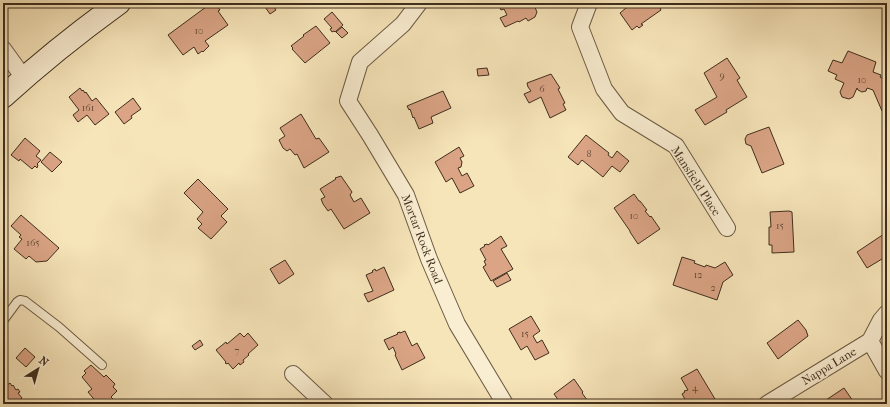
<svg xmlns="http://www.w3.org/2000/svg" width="890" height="407" viewBox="0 0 890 407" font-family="'IM FELL French Canon',serif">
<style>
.building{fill:#daa485;stroke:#3f2e1d}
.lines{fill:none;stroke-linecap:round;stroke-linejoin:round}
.service-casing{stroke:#6d5c44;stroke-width:10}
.minor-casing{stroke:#6d5c44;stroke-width:18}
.secondary-casing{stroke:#3f2e1d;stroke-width:24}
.service{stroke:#faeed2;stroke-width:8}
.minor{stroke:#faeed2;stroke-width:16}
.secondary{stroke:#faeed2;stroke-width:22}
.labels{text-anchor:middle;stroke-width:3.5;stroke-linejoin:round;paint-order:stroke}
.number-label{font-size:10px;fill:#664c37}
.street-label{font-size:12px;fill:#3f2e1d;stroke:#faeed2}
</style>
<rect width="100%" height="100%" fill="#f7e5ba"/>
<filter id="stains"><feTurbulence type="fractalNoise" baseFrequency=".005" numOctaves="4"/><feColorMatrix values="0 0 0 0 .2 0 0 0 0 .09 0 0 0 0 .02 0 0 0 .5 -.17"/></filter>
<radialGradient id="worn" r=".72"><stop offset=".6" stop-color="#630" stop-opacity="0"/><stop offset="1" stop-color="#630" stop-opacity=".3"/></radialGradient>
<path class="building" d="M265 3H271L276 10 270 14 263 4Z
M500 3H533L537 12 535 17 528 21 526 18 519 22 518 21 505 27 500 18 507 15 504 9 501 10 500 8 502 7Z
M632 3H667L660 8 661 10 641 24 643 25 639 28 637 26 632 30 620 13Z
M210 4 211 6 214 4 216 7 217 6 220 10 218 11 228 25 205 41 209 46 203 52 202 51 198 54 194 47 183 55 168 35Z
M332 12 343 25 335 32 334 31 332 32 330 29 332 28 324 19Z
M316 26 330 43 305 63 292 49 293 48 291 46 304 36 303 35Z
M342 27 348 33 342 38 336 32Z
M848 51 876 62 873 72 881 75 880 77 885 79 887 83V109L882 111 873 90 867 88 866 91 862 92 858 90 857 88 853 97 849 99 842 97 840 92 844 83 835 79 837 75 828 71 833 60 842 63Z
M727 58 740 78 737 80 747 97 726 110 727 112 705 125 695 110 717 97 704 73Z
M487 68 489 75 478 76 477 69Z
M551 74 560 88 558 89 565 103 563 104 566 110 550 118 541 97 529 103 524 94 531 91 528 87 527 83Z
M80 88 82 91 83 90 85 93 86 92 92 101 96 98 109 114 95 125 87 115 78 122 73 115 79 110 69 97Z
M443 91 451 108 431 117 433 123 419 129 414 117 413 118 410 109 409 110 407 106Z
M133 98 141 109 131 116 132 118 124 124 115 112Z
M301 114 316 139 319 138 329 152 304 168 297 154 295 155 290 149 287 151 283 148 279 140 285 136 280 128Z
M769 127 784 164 762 173 751 146 746 144 745 139 747 135Z
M586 135 609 153 608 155 612 158 617 151 629 161 620 172 612 166 603 177 582 160 578 165 568 157Z
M25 138 40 151 36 156 41 160 37 164 38 165 37 168 35 166 32 169 20 159 19 161 11 155Z
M459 147 464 156 460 158 462 162 461 167 458 168 462 176 467 173 474 186 460 193 452 178 446 182 435 162Z
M50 152 62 162 52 172 41 162Z
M341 176 352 192 350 195 354 202 361 198 370 213 344 229 331 209 328 211 323 204 321 199 325 197 320 189 336 179 335 178Z
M198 179 228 209 221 216 227 222 211 239 198 228 202 224 197 219 203 212 184 193Z
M634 194 639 201H640L647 210 645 211 650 217 651 216 660 229 638 244 630 232V231L614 208Z
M789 211 792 212 794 252 772 253V245H769V227H771L770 212Z
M21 215 59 248 47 261 36 262 29 256 26 259 14 249 22 239 19 237 21 235 11 226Z
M887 232V256L867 268 857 252Z
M501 236 507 246 501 249 513 269 491 281 483 267 486 265 484 261 486 260 480 249 485 246 484 245 487 244 488 245Z
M682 257 695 261 694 263 705 267 706 265 715 268 725 262 733 275 723 282 717 300 673 285Z
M285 260 294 274 279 284 270 269Z
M384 267 394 290 368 302 364 294 373 291 366 275 373 272 372 271 375 269 376 271Z
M507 273 511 280 497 287 493 281Z
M531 316 540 331 533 336 537 343 542 340 549 353 535 360 527 346 521 350 509 329Z
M798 320 806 330 808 336 778 359 767 343Z
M405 331 412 346 417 343 425 358 402 370 395 355 396 354 393 347 389 350 384 340 398 334 397 333 400 332V333Z
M240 333 244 337 248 333 258 345 248 354 249 355 243 360 244 362 240 365 239 363 233 369 228 363 227 364 225 363 226 362 216 350 226 342 227 344Z
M200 340 203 345 195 350 192 346Z
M25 348 35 357 26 367 16 358Z
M91 365 104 377 106 375 115 384 113 387 117 391 111 397 113 399 110 402 107 399 103 404H98L88 392 92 389 82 377 86 373 84 371Z
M697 369 718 404H684L683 402 686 401 682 394 685 392 684 391 688 390 681 378Z
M574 379 583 392 582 393 590 404H561L554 394Z
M10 383 12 386 13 385 16 390 18 389 20 392 18 393 22 398 16 404H3V385L4 387Z
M844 388 855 404H821L826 400Z"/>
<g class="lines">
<defs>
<path id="service" d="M3 321 17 302 20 300 25 301 59 327 102 365"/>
<path id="minor" d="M419 3 403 24 360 62 348 101 370 135 406 195 429 259 457 324 505 404
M589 3 580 27 604 89 622 113 676 146 727 228
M3 49 24 78
M870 341 887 371
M870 341 881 320 887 313
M293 374 325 404
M767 404 870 341"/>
<path id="secondary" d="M3 97C40 63 79 32 119 3"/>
</defs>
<use href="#service" class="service-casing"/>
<use href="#minor" class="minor-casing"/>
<use href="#secondary" class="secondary-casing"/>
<use href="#service" class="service"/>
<use href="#minor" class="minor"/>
<use href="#secondary" class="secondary"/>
</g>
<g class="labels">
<g class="number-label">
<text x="199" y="34">10</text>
<text x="722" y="79">9</text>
<text x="862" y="83">10</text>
<text x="542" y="92">6</text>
<text x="88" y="111">161</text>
<text x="589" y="157">8</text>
<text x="634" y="219">10</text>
<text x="780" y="229">15</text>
<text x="33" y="246">165</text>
<text x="698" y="278">12</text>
<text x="713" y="291">2</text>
<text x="525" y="337">15</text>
<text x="237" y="354">7</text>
<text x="695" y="391">4</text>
</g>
<g class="street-label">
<text transform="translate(696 181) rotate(57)" y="4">Mansfield Place</text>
<text transform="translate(422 239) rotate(69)" y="4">Mortar Rock Road</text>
<text transform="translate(829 366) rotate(-31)" y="4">Nappa Lane</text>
</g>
</g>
<rect width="890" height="407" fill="none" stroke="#f7e5ba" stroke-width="16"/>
<rect x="4" y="4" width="882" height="399" fill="none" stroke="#3f2e1d" stroke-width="2"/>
<rect x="8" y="8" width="874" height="391" fill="none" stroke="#3f2e1d"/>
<g transform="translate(38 369) rotate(37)" stroke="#faeed2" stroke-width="3" paint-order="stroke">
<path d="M0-3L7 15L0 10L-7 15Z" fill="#3f2e1d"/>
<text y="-6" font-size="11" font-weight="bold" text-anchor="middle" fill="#3f2e1d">N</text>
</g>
<rect width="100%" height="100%" filter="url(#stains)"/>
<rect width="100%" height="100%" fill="url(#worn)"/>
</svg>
